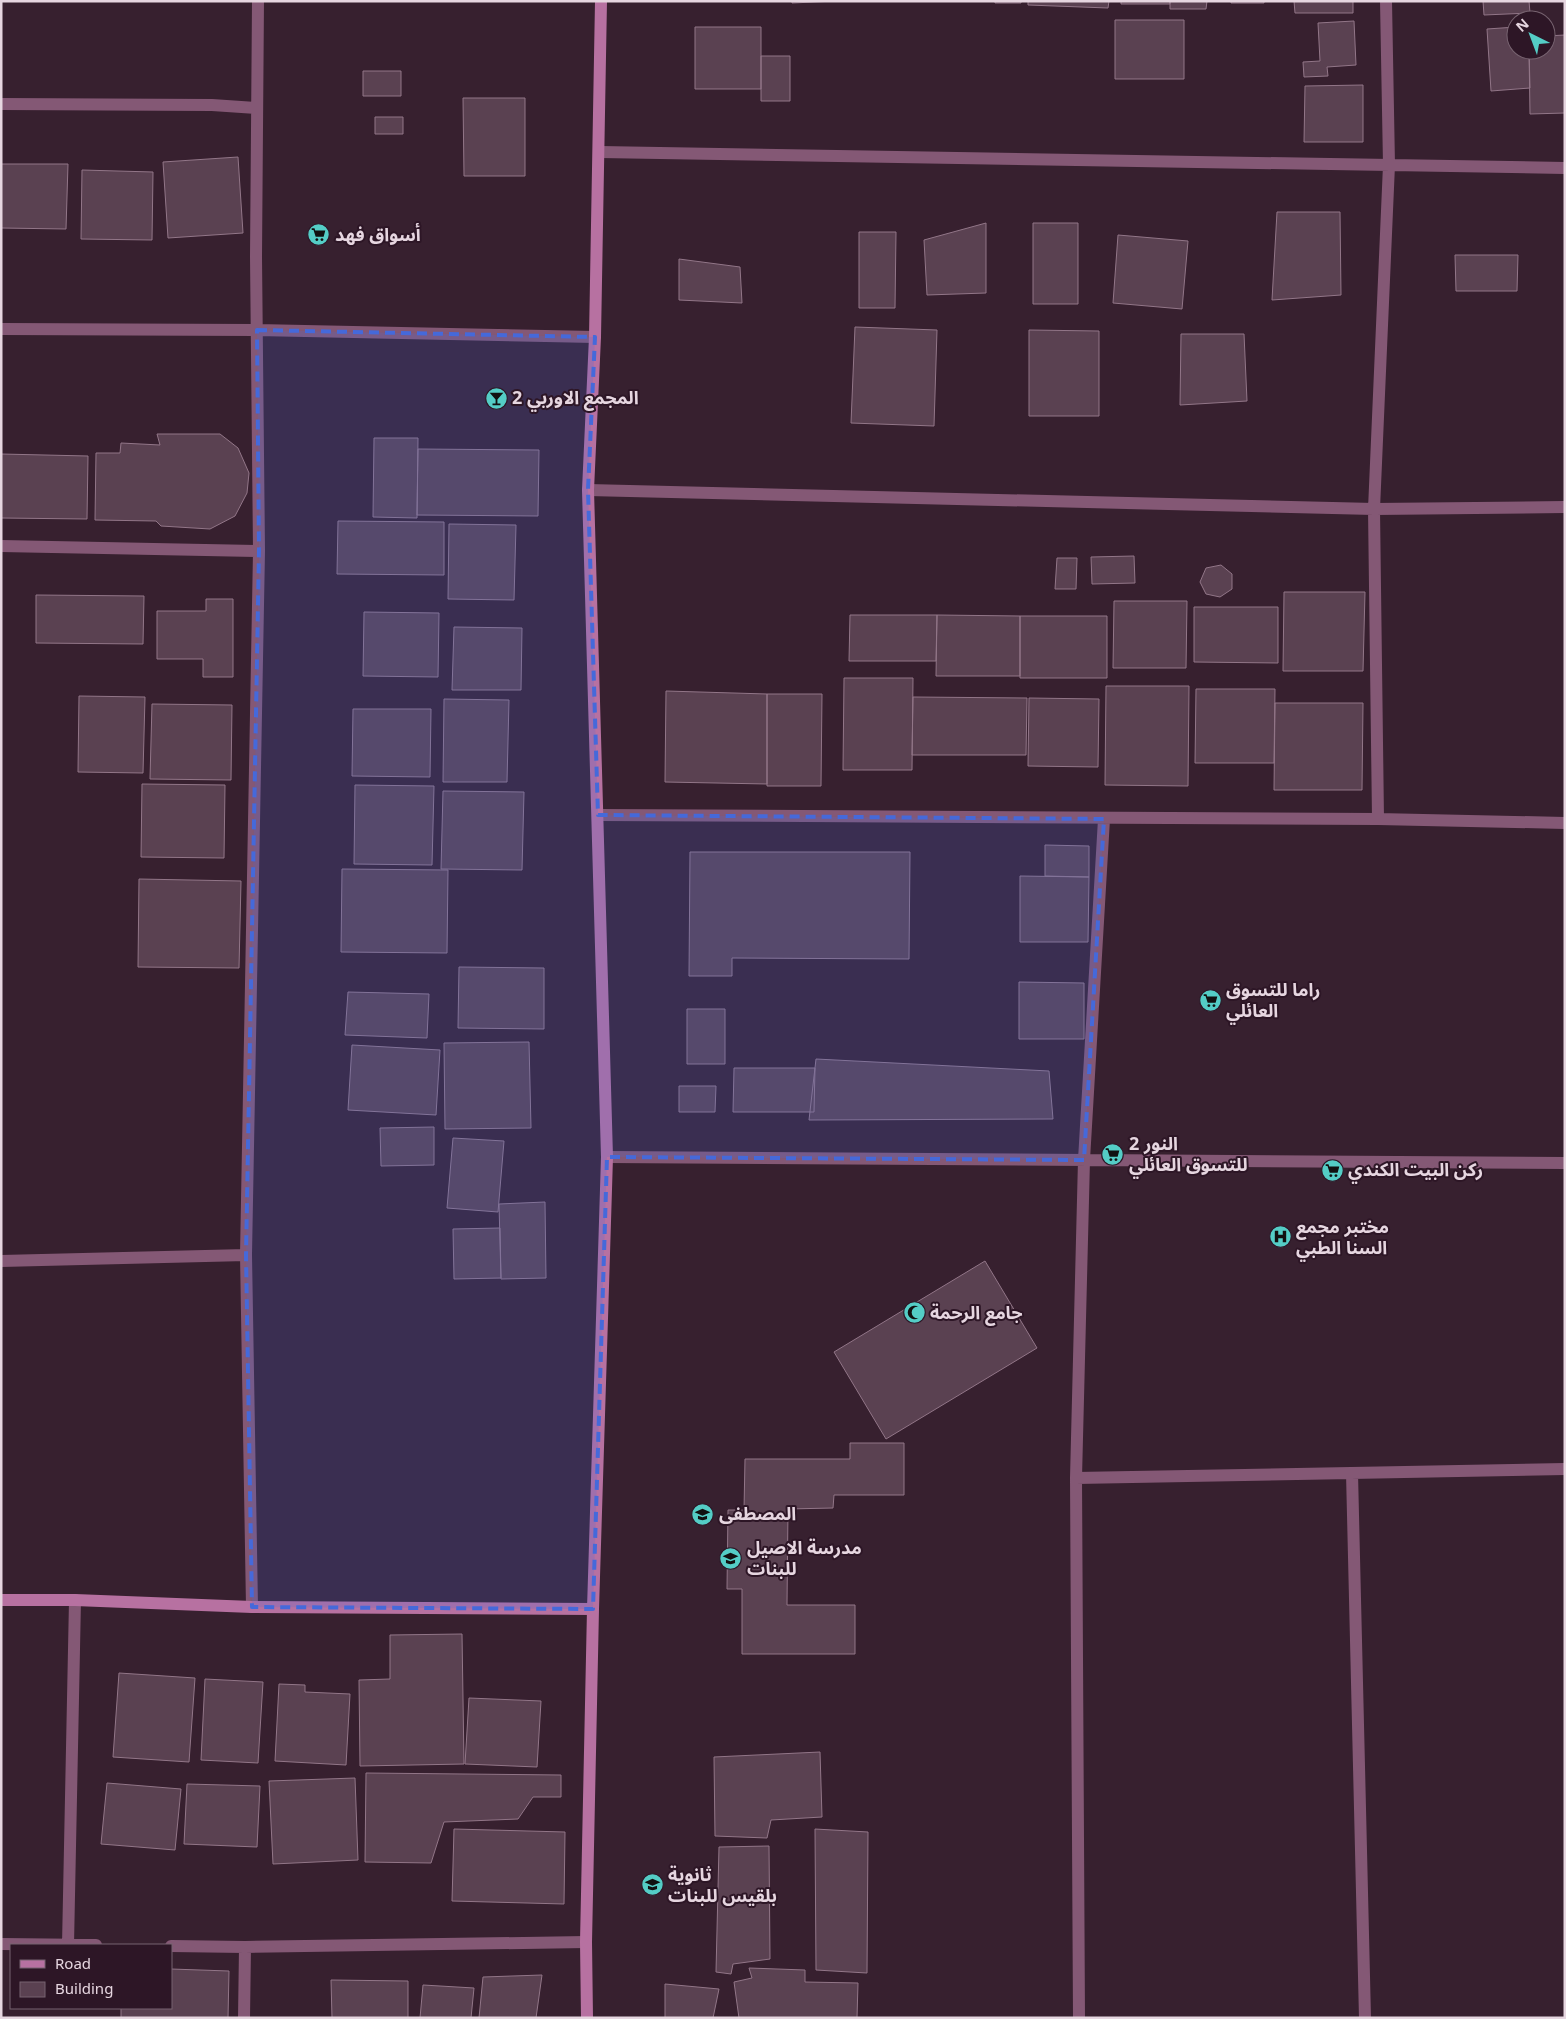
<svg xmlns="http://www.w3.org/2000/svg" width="1566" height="2019" viewBox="0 0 1566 2019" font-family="Georgia,'Noto Sans Arabic',serif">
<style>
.building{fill:#5a4151;stroke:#927688}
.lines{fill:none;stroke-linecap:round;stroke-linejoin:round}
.street{stroke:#845875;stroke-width:12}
.secondary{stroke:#b771a1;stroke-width:12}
.marked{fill:#4569da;fill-opacity:0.2;stroke:#4569da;stroke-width:4;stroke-dasharray:10 6;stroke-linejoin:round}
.labels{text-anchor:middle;stroke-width:4;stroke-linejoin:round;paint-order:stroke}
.poi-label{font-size:18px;font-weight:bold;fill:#e6d6e0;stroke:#2d1626;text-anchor:start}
</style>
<rect width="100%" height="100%" fill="#37202f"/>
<path class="building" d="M792 1H836L792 3Z
M995 1H1021V3H995Z
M1028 1H1109L1108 8 1028 5Z
M1121 1H1170V4H1121Z
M1170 1H1207L1206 9H1170Z
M1231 1H1264V3H1231Z
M1294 1H1353V13H1295Z
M1483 1H1529L1530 13 1484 15Z
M1115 20H1184V79H1115Z
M1354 21 1356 65 1327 67 1328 76 1304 77 1303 62 1320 61 1318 23Z
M695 27H761V89H695Z
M1516 27V50H1529L1530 88 1491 91 1487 29Z
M1565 35V113L1530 114 1529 50H1546V36Z
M761 56H790V101H761Z
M363 71H401V96H363Z
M1363 85V142H1304L1305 86Z
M463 98H525V176H464Z
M375 117H403V134H375Z
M238 157 243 233 168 238 163 162Z
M1 164H68L66 229 1 228Z
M82 170 153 172 152 240 81 239Z
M1277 212H1340L1341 295 1272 300Z
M986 223V293L927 295 924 240Z
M1033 223H1078V304H1033Z
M859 232H896L895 308H859Z
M1118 235 1188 241 1182 309 1113 303Z
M1455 255H1518L1517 291H1456Z
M679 259 740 267 742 303 679 300Z
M855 327 937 330 934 426 851 423Z
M1029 330 1099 331V416H1029Z
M1181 334H1244L1247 401 1180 405Z
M157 434H220L238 448 249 473 247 493 235 516 210 529 161 526 156 521 95 520 96 453H120L121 443 160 445Z
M374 438H418L417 518 373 517Z
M418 449 539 450 538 516 417 515Z
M1 454 88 456 87 519 1 518Z
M338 521 444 522V575L337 574Z
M449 524 516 525 514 600 448 599Z
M1134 556 1135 583 1092 584 1091 557Z
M1057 558H1077L1076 589H1055Z
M1221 565 1232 574V589L1220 597 1206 594 1200 582 1206 568Z
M1284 592H1365L1363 671H1283Z
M36 595 144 596 143 644 36 643Z
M206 599H233V677H203V659H157V611H206Z
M1114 601H1187L1186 668H1113Z
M1194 607H1278V663L1194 662Z
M364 612 439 613 438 677 363 676Z
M850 615H937L936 661H849Z
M937 615 1020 616V676H936Z
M1020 616H1107V678H1020Z
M454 627 522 628 521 690H452Z
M844 678H913L912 770H843Z
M1106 686H1189L1188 786 1105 785Z
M1196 689H1275L1274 763H1195Z
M666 691 767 694V784L665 782Z
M767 694H822L821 786H767Z
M79 696 145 697 143 773 78 772Z
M913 697 1027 698 1026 755H912Z
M1029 698 1099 699 1098 767 1028 766Z
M444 699 509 700 507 782H443Z
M1275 703H1363L1362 790H1274Z
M152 704 232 705 231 780 150 779Z
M353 709H431L430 777 352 776Z
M142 784 225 785 224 858 141 857Z
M355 785 434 786 432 865 354 864Z
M443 791 524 792 522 870 441 869Z
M1045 845 1089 846V877L1045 876Z
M690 852H910L909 959 732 958V976H689Z
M342 869 448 870 447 953 341 952Z
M1020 876 1089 877 1088 942H1020Z
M139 879 241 881 239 968 138 967Z
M459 967 544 968V1029L458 1028Z
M1019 982 1084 983V1039H1019Z
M348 992 429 994 427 1038 345 1035Z
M687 1009H725V1064H687Z
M529 1042 531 1128 445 1129 444 1043Z
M352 1045 440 1050 436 1115 348 1110Z
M816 1059 1049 1071 1053 1119 809 1120Z
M734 1068H815L814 1112H733Z
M679 1086H716L715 1112H679Z
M434 1127V1165L381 1166 380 1128Z
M453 1138 504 1141 498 1212 447 1208Z
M545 1202 546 1278 501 1279 499 1204Z
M500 1228 501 1278 454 1279 453 1229Z
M985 1261 1037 1348 886 1439 834 1352Z
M850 1443H904V1495H834L833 1508 788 1509 787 1605H855V1654H742V1589H727L728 1510H744L745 1459H850Z
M462 1634 464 1764 360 1766 359 1680 390 1679V1635Z
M119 1673 195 1678 189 1762 113 1757Z
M205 1679 263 1682 258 1763 201 1760Z
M279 1684 305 1685V1692L350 1694 346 1765 275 1761Z
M469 1698 541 1701 537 1767 465 1764Z
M820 1752 822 1817 771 1820 767 1838 715 1836 714 1757Z
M366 1773 561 1775V1797H533L518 1819 444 1822 431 1863 365 1862Z
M355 1778 358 1860 273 1864 269 1781Z
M107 1783 181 1789 175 1850 101 1844Z
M187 1784 260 1786 257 1847 184 1844Z
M454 1829 565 1832 564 1904 452 1901Z
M815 1829 868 1832 867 1973 816 1970Z
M769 1846 770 1959 733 1964 731 1974 716 1972 719 1847Z
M749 1968 805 1970V1982L858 1983 857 2018H739L734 1982 752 1978Z
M171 1969 229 1971 228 2018H121V2008H171Z
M542 1975 536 2018H479L483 1977Z
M331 1980 408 1981V2018H332Z
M665 1984 719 1989 713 2018H665Z
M423 1985 474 1988 471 2018H420Z"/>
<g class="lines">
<path class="street" d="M1 104 212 105 257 108
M600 152 1565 168
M1 329 257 330 595 337
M588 490 1374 509 1565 507
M1 546 259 551
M598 815 1378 819 1565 823
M1378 819 1374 509 1389 165 1386 1
M607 1157 1565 1163
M1 1261 246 1255
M1352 1473 1365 2018
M1076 1478 1565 1469
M252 1607 246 1255 259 551 256 257 258 1
M1 1944 96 1945
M68 1945 75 1600
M171 1946 245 1947 586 1942
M244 2018 245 1947
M1079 2018 1076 1478 1084 1160 1104 819"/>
<path class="secondary" d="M1 1600H75L252 1607 593 1609
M587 2018 586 1942 593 1609 607 1157 588 490 595 337 601 1"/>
</g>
<path class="marked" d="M257 330 595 337 588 490 598 815 1104 819 1084 1160 607 1157 593 1609 252 1607 246 1255 259 551Z"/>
<defs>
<symbol id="supermarket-disc" viewBox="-11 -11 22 22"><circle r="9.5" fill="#54cdc6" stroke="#2d1626"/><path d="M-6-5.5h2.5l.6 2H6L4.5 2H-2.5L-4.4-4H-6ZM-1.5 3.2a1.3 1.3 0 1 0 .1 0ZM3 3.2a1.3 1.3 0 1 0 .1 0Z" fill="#111"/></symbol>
<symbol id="bar-disc" viewBox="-11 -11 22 22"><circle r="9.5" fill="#54cdc6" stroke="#2d1626"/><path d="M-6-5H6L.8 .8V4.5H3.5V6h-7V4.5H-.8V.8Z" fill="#111"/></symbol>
<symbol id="hospital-disc" viewBox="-11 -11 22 22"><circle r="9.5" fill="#54cdc6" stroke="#2d1626"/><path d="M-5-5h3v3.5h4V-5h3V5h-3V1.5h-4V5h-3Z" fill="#111"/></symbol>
<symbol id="mosque-disc" viewBox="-11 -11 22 22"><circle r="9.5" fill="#54cdc6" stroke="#2d1626"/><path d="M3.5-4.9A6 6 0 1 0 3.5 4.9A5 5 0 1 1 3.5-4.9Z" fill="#111"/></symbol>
<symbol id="school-disc" viewBox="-11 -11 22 22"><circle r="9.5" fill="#54cdc6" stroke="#2d1626"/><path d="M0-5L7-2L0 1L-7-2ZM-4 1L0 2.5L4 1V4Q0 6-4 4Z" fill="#111"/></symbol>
</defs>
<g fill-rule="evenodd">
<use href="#supermarket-disc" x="306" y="222" width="25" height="25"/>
<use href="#bar-disc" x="484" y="386" width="25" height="25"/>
<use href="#supermarket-disc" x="1198" y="988" width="25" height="25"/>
<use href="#supermarket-disc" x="1100" y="1142" width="25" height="25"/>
<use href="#supermarket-disc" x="1320" y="1158" width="25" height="25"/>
<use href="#hospital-disc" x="1268" y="1224" width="25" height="25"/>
<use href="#mosque-disc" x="902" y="1300" width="25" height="25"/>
<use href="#school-disc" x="690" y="1502" width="25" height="25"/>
<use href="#school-disc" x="718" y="1546" width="25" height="25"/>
<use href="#school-disc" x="640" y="1872" width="25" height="25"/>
</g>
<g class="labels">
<g class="poi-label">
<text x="335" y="241">أسواق فهد</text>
<text x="512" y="404">المجمع الاوربي 2</text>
<text x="1226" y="996">راما للتسوق<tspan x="1226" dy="21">العائلي</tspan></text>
<text x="1129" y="1150">النور 2<tspan x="1129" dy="21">للتسوق العائلي</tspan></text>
<text x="1348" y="1176">ركن البيت الكندي</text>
<text x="1296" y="1233">مختبر مجمع<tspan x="1296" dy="21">السنا الطبي</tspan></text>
<text x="930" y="1319">جامع الرحمة</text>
<text x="719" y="1520">المصطفى</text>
<text x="747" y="1554">مدرسة الاصيل<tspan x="747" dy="21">للبنات</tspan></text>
<text x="668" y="1881">ثانوية<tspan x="668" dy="21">بلقيس للبنات</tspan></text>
</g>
</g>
<rect width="1566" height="2019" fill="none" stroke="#e6d6e0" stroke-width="5"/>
<rect x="10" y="1944" width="162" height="65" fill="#2d1626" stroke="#776370"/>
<rect x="20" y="1960" width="25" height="8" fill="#b771a1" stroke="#776370"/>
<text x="55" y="1969" font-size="15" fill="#e6d6e0">Road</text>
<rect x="20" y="1982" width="25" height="15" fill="#5a4151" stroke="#776370"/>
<text x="55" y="1994" font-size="15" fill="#e6d6e0">Building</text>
<g transform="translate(1531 35) rotate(318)"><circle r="24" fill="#2d1626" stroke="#776370"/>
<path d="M0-4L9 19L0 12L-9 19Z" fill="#54cdc6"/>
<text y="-8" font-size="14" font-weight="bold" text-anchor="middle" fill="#e6d6e0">N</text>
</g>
</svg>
